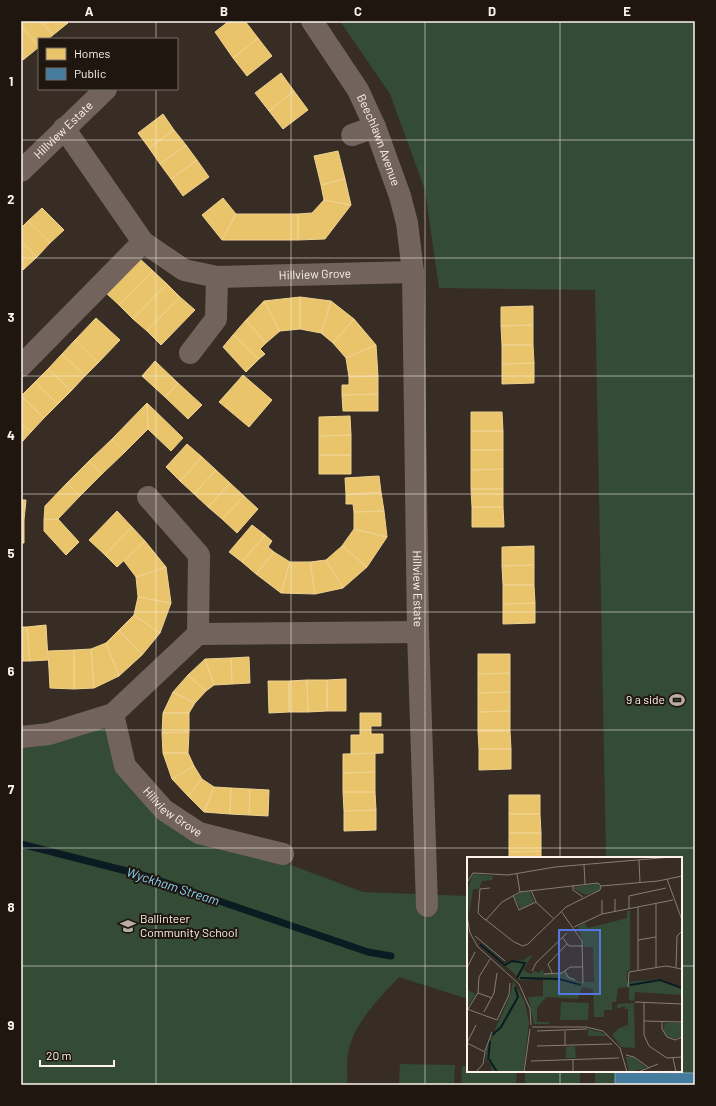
<svg xmlns="http://www.w3.org/2000/svg" width="716" height="1106" viewBox="0 0 716 1106" font-family="Barlow,sans-serif">
<style>
.green{fill:#344b36}
.homes{fill:#e9c46a;stroke:#efd291}
.public{fill:#457b9d;stroke:#7c9fb4}
.lines{fill:none;stroke-linecap:round;stroke-linejoin:round}
.stream{stroke:#0a1b22;stroke-width:7}
.minor{stroke:#72645d;stroke-width:22}
.grid{fill:none;stroke:#fdf3eb;stroke-width:1;stroke-opacity:0.55}
.labels{text-anchor:middle;stroke-width:4;stroke-linejoin:round;paint-order:stroke}
.street-label{font-size:12px;fill:#fdf3eb;stroke:#1f1610}
.poi-label{font-size:12px;fill:#fdf3eb;stroke:#1f1610;text-anchor:end}
.water-label{font-size:13px;font-style:italic;fill:#8cd6f8;stroke:#1f1610}
.inset-river{fill:none;stroke:#0a1b22;stroke-width:2}
.inset-road{fill:none;stroke:#867c74;stroke-width:1}
.view{fill:#57d;fill-opacity:0.15;stroke:#57d;stroke-width:2}
.inset-edge{fill:none;stroke:#fdf3eb;stroke-width:2}
.neatline{fill:none;stroke:#fdf3eb;stroke-width:1.5}
.grid-label{font-size:13px;text-anchor:middle;font-weight:bold;fill:#fdf3eb}
</style>
<rect width="100%" height="100%" fill="#372d25"/>
<path class="green" d="M340 21H695V1085H595V1071H681V858H606L595 290 439 288 425 190 390 94Z
M109 720 160 816 363 892 468 896V999L399 977C379 999 353 1023 348 1054 346 1064 348 1075 347 1085H21V737Z
M400 1064 455 1065 454 1085H399Z
M462 1066H468V1071H517L516 1085H461Z
M525 1071H580V1085H525Z"/>
<path class="homes" d="M21 21H41L53 35 48 39H39V47L21 25Z
M41 21H66L68 23 53 35Z
M229 21H245L258 38 233 58 215 32Z
M21 25 39 47 23 60 21 58Z
M258 38 272 56 247 76 233 58Z
M281 73 294 91 269 111 255 93Z
M294 91 308 110 283 129 269 111Z
M163 114 174 130 149 148 138 133Z
M174 130 186 145 160 164 149 148Z
M186 145 197 160 171 179 160 164Z
M338 151 345 179 321 185 314 156Z
M197 160 209 177 183 196 171 179Z
M345 179 351 205 324 200 321 185Z
M223 198 236 214 222 240 202 215Z
M324 200 351 205 325 239 298 240V214L312 213Z
M42 208 64 230 50 243 28 221Z
M236 214H298V240H222Z
M28 221 50 243 37 257 21 241V228Z
M21 241 37 257 23 270 21 268Z
M139 258 153 271 119 305 105 292Z
M153 271 167 284 133 319 119 305Z
M167 284 180 297 147 331 133 319Z
M180 297 195 310 161 345 147 331Z
M300 297 331 301 321 333 300 329Z
M300 297V329L280 331 264 301Z
M264 301 280 331 266 343 246 320Z
M331 301 354 319 333 343 321 333Z
M533 306V325L501 326V307Z
M96 318 120 340 98 363 75 340Z
M354 319 376 345 346 358 333 343Z
M246 320 266 343 260 349 265 354 259 359 233 335Z
M533 325V345H502L501 326Z
M233 335 259 359 246 372 223 347Z
M75 340 98 363 85 376 62 354Z
M376 345 378 376 349 377 346 358Z
M502 345H533L534 363 502 364Z
M62 354 85 376 71 391 48 369Z
M155 361 178 383 165 397 142 376Z
M534 363V383L502 384V364Z
M48 369 71 391 58 404 35 382Z
M243 375 272 400 249 427 219 402Z
M378 376V394L342 395V385H349V377Z
M35 382 58 404 44 418 21 396Z
M178 383 202 405 188 419 165 397Z
M378 394V411H343L342 395Z
M21 396 44 418 31 432 21 423Z
M147 403 183 438 171 451 148 429Z
M147 403 148 429 125 452 112 439Z
M471 412H502L503 431H471Z
M350 416 351 435 319 436V417Z
M21 423 31 432 21 443Z
M471 431H503V450H471Z
M351 435V455H319V436Z
M112 439 125 452 102 474 89 461Z
M187 444 202 457 180 481 166 467Z
M471 450H503V469L471 470Z
M319 455H351V474H319Z
M202 457 216 470 194 494 180 481Z
M89 461 102 474 80 496 67 483Z
M503 469V489H471V470Z
M216 470 230 483 208 507 194 494Z
M379 476 381 492 346 495 345 478Z
M67 483 80 496 58 519 44 520 45 506Z
M230 483 244 496 222 519 208 507Z
M471 489H503V507H472Z
M381 492 384 511 354 512 353 504H346V495Z
M244 496 258 509 237 533 222 519Z
M21 500H26L24 520H21Z
M472 507H503L504 527H472Z
M117 511 132 527 105 555 89 540Z
M384 511 387 537 354 529V512Z
M58 519 79 542 66 555 44 531V520Z
M21 520H24V543H21Z
M252 525 265 535 242 562 229 552Z
M132 527 145 541 117 567 105 555Z
M354 529 387 537 367 567 342 546Z
M265 535 272 541 268 547 274 552 256 574 242 562Z
M145 541 166 567 136 577 124 561Z
M342 546 367 567 343 588 326 560Z
M534 546V565L502 566V547Z
M274 552 290 562 281 593 256 574Z
M326 560 343 588 315 594 310 562Z
M290 562H310L315 594 281 593Z
M534 565V585H503L502 566Z
M166 567 171 603 138 597 136 577Z
M503 585H534L535 603 503 604Z
M138 597 171 603 160 633 134 615Z
M535 603V623L503 624V604Z
M134 615 160 633 142 655 119 630Z
M46 625 48 660 30 661 27 627Z
M21 627H27L30 661H21Z
M119 630 142 655 119 676 106 643Z
M106 643 119 676 94 688 91 649Z
M91 649 94 688 74 689V650Z
M74 650V689L50 688 48 651Z
M478 654H510V673L478 674Z
M249 657 250 683 232 684 231 658Z
M231 658 232 684 214 685 205 659Z
M205 659 214 685 206 691 188 675Z
M510 673V692L478 693V674Z
M188 675 206 691 195 703 173 692Z
M346 679V711H327V680Z
M307 680 308 712H289V681Z
M307 680H327V711L308 712Z
M268 681H289V712L269 713Z
M173 692 195 703 189 713H163Z
M510 692V711L478 712V693Z
M510 711V731H478V712Z
M163 713H189V732L162 733Z
M360 713H381V726H371V734H383V753L351 754V735H360Z
M478 731H510L511 749H479Z
M189 732 188 753H163L162 733Z
M479 749H511V769L479 770Z
M163 753H188L194 766 172 779Z
M375 753V772L343 773V754Z
M194 766 202 779 188 796 172 779Z
M375 772V792H343V773Z
M202 779 214 787 204 812 188 796Z
M214 787 231 788 230 814 204 812Z
M231 788 250 789 249 815 230 814Z
M250 789 269 790 268 816 249 815Z
M343 792H375L376 810 344 811Z
M509 795H540V814H509Z
M376 810V830L344 831V811Z
M509 814H540L541 833H509Z
M509 833H541V851L509 852Z
M541 851V858H509V852Z"/>
<path class="public" d="M615 1072 695 1073V1085H615Z"/>
<g class="lines">
<path class="stream" d="M21 844 146 876 368 952 391 956"/>
<g class="minor">
<path id="s1" d="M312 21 358 90 375 127 400 196 407 223 413 272 418 632 427 906"/>
<path id="s2" d="M64 128 143 242 184 270 217 277 413 272"/>
<path d="M352 135 375 127"/>
<path id="s3" d="M21 171 106 89"/>
<path d="M190 353 216 319 217 277"/>
<path d="M21 366 143 242"/>
<path d="M148 497 199 555 198 634"/>
<path id="s4" d="M113 714 125 766 164 810 199 833 283 854"/>
<path d="M21 737 49 734 113 714 198 634 418 632"/>
</g>
</g>
<path class="grid" d="M156 21V39M291 21V1085M425 21V1085M560 21V858M156 89V1085M21 140H695M21 258H695M21 376H695M21 494H695M21 612H695M21 730H695M21 848H695M21 966H468M681 966H695M560 1071V1085"/>
<defs>
<symbol id="stadium-bare" viewBox="-9 -9 18 18"><path d="M0-5a6.5 5 0 1 0 0 10a6.5 5 0 1 0 0-10ZM-3.5-1.8h7v3.6h-7Z" fill="#b8aea6" stroke="#1f1610" stroke-width="2.5" paint-order="stroke"/></symbol>
<symbol id="school-bare" viewBox="-9 -9 18 18"><path d="M0-5L7-2L0 1L-7-2ZM-4 1L0 2.5L4 1V4Q0 6-4 4Z" fill="#b8aea6" stroke="#1f1610" stroke-width="2.5" paint-order="stroke"/></symbol>
</defs>
<g fill-rule="evenodd">
<use href="#stadium-bare" x="666" y="689" width="22" height="22"/>
<use href="#school-bare" x="117" y="915" width="22" height="22"/>
</g>
<g class="labels">
<g class="street-label">
<text dy="4" stroke="none"><textPath href="#s3" startOffset="59">Hillview Estate</textPath></text>
<text dy="4" stroke="none"><textPath href="#s1" startOffset="137">Beechlawn Avenue</textPath></text>
<text dy="4" stroke="none"><textPath href="#s2" startOffset="320">Hillview Grove</textPath></text>
<text dy="4" stroke="none"><textPath href="#s1" startOffset="591">Hillview Estate</textPath></text>
<text dy="4" stroke="none"><textPath href="#s4" startOffset="120">Hillview Grove</textPath></text>
</g>
<g class="poi-label">
<text x="665" y="704">9 a side</text>
<text x="140" y="923" text-anchor="start">Ballinteer<tspan x="140" dy="14">Community School</tspan></text>
</g>
<g class="water-label">
<text transform="translate(173 886) rotate(18)" y="5">Wyckham Stream</text>
</g>
</g>
<g transform="translate(467 857)">
<rect width="215" height="215" fill="#372d25"/>
<path d="M6 17 26 19V21L25 23 15 24 12 32H6L2 60 1 31ZM130 27 133 28V33L119 38 107 32V30ZM54 35H63L67 45 54 52 47 40ZM160 54H163V113L160 114V125L193 122 215 130V138L168 135 167 144 162 143V130L151 131 149 145H145V153H137V160H127L126 132 115 130 111 142 79 140 70 151V165H82V167H67L61 140 76 139V122L52 123 48 117 12 87 14 86 38 106 56 103 66 97 56 113 64 117 67 114 72 116 76 112 77 117 98 115 101 120 113 125H127L126 90H117L111 70 117 66 121 71 160 61ZM46 124 58 145 62 166 56 215H25L24 207 19 203V193L43 139ZM0 133 9 137 0 151ZM94 145 122 146 121 163H93ZM167 146 168 191 154 190 145 178 152 171 161 168V152H158V149L150 152V147ZM198 166H215V179L207 182 200 179 196 174ZM121 172 136 176 141 179H121ZM108 189 109 201H99V190ZM159 200H166L179 211 162 215Z" fill="#344b36"/>
<path class="inset-river" d="M13 87 38 108 45 104 58 106 50 121M53 121 92 122 114 128M163 128 193 123 215 131M25 178 34 170 51 140 48 130M22 202 30 215M21 203 23 184"/>
<path class="inset-road" d="M172 3 173 26M117 8 118 27M50 17 53 35M200 22 215 63M1 24 6 16 41 18 88 10 205 0M106 28V33L116 40M134 29 191 24 215 19M64 33 69 45 86 61M46 38 52 53 69 45M189 47V110M162 52V39L199 31M94 54 115 84 116 126M148 55V42M135 57V43M0 59 3 76 11 90 52 127 63 152 64 168M19 63 35 45 53 35 131 26 134 29 133 33 99 50 61 87 56 89 47 85 19 63 17 62 11 56 13 32 23 31M107 70 135 57 206 43M8 79 38 104M95 80 102 89H116M171 83 189 80M209 110 210 79 215 74M0 111 8 95M171 113V50M65 114 69 106 100 76M98 114 101 120 108 123M85 116 81 107 100 87M77 117 95 116 103 110H116M161 130 162 115 199 109 215 112M11 136 25 141M168 145 215 147M177 146V178L182 189 200 201 215 200M0 152 30 163 42 138 43 126M1 152 11 136 12 120 23 102M17 155 27 136 30 116M177 164 215 165M195 164V172L200 180 208 183 215 180M65 170H119L136 174 153 191 160 215M70 174 120 172M98 174V188M0 186 18 195 16 207 9 215M0 186 9 168M70 189 145 187M18 194 25 175M159 198 167 200 182 211M206 201 209 215M106 202V215M64 204 152 201M57 215 63 172M171 215 191 207"/>
<path class="view" d="M92 73H133V137H92Z"/>
<rect width="215" height="215" class="inset-edge"/>
</g>
<rect width="716" height="1106" fill="none" stroke="#1f1610" stroke-width="44"/>
<rect x="38" y="38" width="140" height="52" fill="#1f1610" stroke="#786e68"/>
<rect x="46" y="48" width="20" height="12" fill="#e9c46a" stroke="#786e68"/>
<text x="74" y="58" font-size="12" fill="#fdf3eb">Homes</text>
<rect x="46" y="68" width="20" height="12" fill="#457b9d" stroke="#786e68"/>
<text x="74" y="78" font-size="12" fill="#fdf3eb">Public</text>
<path d="M40 1060v6h74v-6" fill="none" stroke="#fdf3eb" stroke-width="2"/>
<text x="46" y="1060" font-size="12" fill="#fdf3eb" stroke="#1f1610" stroke-width="3" paint-order="stroke">20 m</text>
<rect x="22" y="22" width="672" height="1062" class="neatline"/>
<g class="grid-label">
<text x="89" y="16">A</text>
<text x="224" y="16">B</text>
<text x="358" y="16">C</text>
<text x="492" y="16">D</text>
<text x="627" y="16">E</text>
<text x="11" y="86">1</text>
<text x="11" y="204">2</text>
<text x="11" y="322">3</text>
<text x="11" y="440">4</text>
<text x="11" y="558">5</text>
<text x="11" y="676">6</text>
<text x="11" y="794">7</text>
<text x="11" y="912">8</text>
<text x="11" y="1030">9</text>
</g>
</svg>
